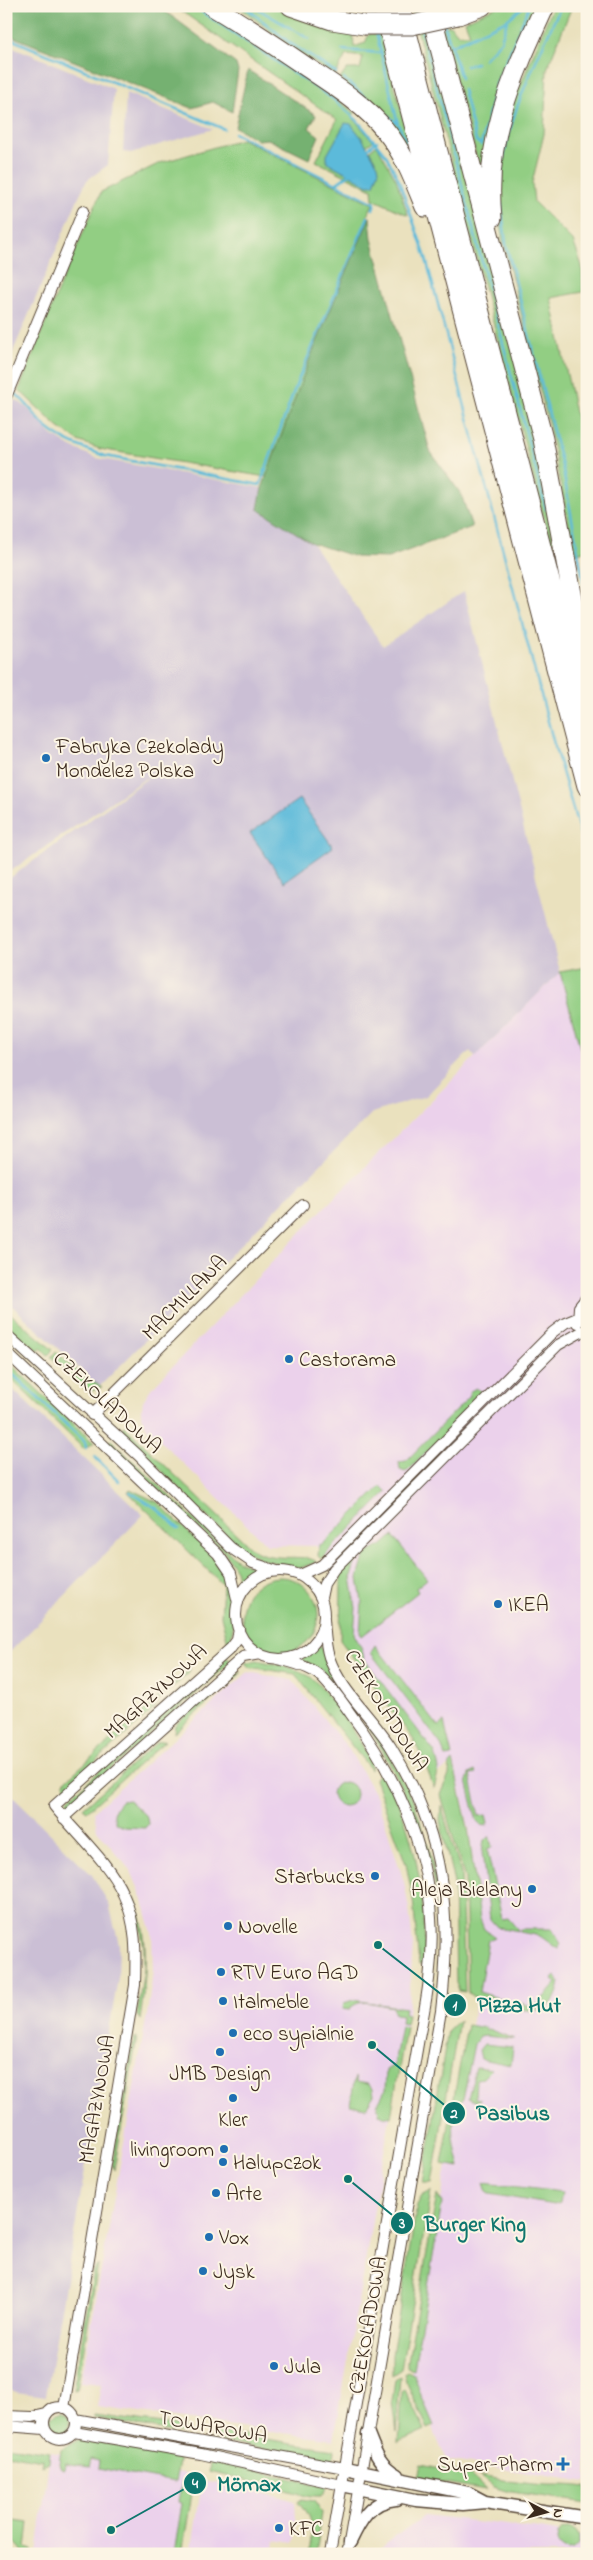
<svg xmlns="http://www.w3.org/2000/svg" width="593" height="2560" viewBox="0 0 593 2560" font-family="'Indie Flower',sans-serif">
<style>
.built{fill:#ebd1eb}
.industrial{fill:#cbbfd5}
.green{fill:#92ce83;stroke:#667c50}
.forest{fill:#75b171;stroke:#586e48}
.water{fill:#5cbada;stroke:#4c727c}
.lines{fill:none;stroke-linecap:round;stroke-linejoin:round}
.stream{stroke:#5cbada;stroke-width:2.5}
.minor-casing{stroke:#554536;stroke-width:12}
.tertiary-casing{stroke:#554536;stroke-width:15}
.motorway-casing{stroke:#554536;stroke-width:21}
.minor{stroke:#fff;stroke-width:10}
.tertiary{stroke:#fff;stroke-width:12}
.motorway{stroke:#fff;stroke-width:19}
.motorway-bridge-casing{stroke:#554536;stroke-width:21;stroke-linecap:butt}
.motorway-bridge{stroke:#fff;stroke-width:19}
.poi-dot{fill:#1f6fb2;stroke:#fcf5e5;stroke-width:2}
.labels{text-anchor:middle;stroke-width:4;stroke-linejoin:round;paint-order:stroke}
.poi-label{font-size:21px;fill:#3b2a1e;stroke:#fcf5e5;text-anchor:start}
.street-label{font-size:21px;fill:#3b2a1e;stroke:#fcf5e5}
.leader{fill:none;stroke:#0f766e;stroke-width:2}
.callout-dot{fill:#0f766e;stroke:#fcf5e5;stroke-width:2}
.mark-label{font-size:15px;text-anchor:middle;font-weight:bold;fill:#fff}
.callout-label{font-size:22px;text-anchor:middle;font-weight:bold;fill:#0f766e;stroke:#fcf5e5;stroke-width:4;stroke-linejoin:round;paint-order:stroke}
</style>
<rect width="100%" height="100%" fill="#fcf5e5"/>
<filter id="ink" filterUnits="userSpaceOnUse"><feTurbulence type="fractalNoise" baseFrequency=".02" numOctaves="2"/><feDisplacementMap in="SourceGraphic" scale="10" xChannelSelector="R" yChannelSelector="G"/><feConvolveMatrix kernelMatrix="1 2 1 2 8 2 1 2 1" color-interpolation-filters="sRGB"/></filter>
<filter id="wash" filterUnits="userSpaceOnUse"><feTurbulence type="fractalNoise" baseFrequency=".0096" numOctaves="4" result="noise"/><feDisplacementMap in="SourceGraphic" scale="20" xChannelSelector="R" yChannelSelector="G"/><feGaussianBlur stdDeviation="1.12" result="paint"/><feColorMatrix in="noise" values="0 0 0 0 0 0 0 0 0 0 0 0 0 0 0 0 0 1.4 0 .05"/><feComposite in="paint" operator="in"/></filter>
<g filter="url(#wash)">
<rect width="100%" height="100%" fill="#eae1be"/>
<path class="built" d="M560 972 587 1074V2482L446 2460 411 2375 484 1950 469 1828 454 1763 434 1776 416 1738 373 1681 348 1625 341 1574 337 1569 316 1546 267 1545 147 1428 141 1416 143 1401 150 1390 322 1210Z
M248 1672 292 1680 348 1748 377 1798 404 1882 409 1909 413 1945 408 2014 334 2440 97 2407 101 2384 81 2382 148 2009 153 1970 152 1933 142 1897 131 1871 97 1830 94 1811Z
M50 2452 195 2475 183 2547 192 2548 202 2482 236 2484 295 2501 296 2519 293 2543 275 2540 273 2554H37Z
M424 2515 540 2529 587 2537V2554H373Z"/>
<path class="industrial" d="M6 44 114 89 108 165 87 180 79 196 6 368Z
M126 93 157 106 213 129 131 153 123 152Z
M15 399 26 407 52 435 71 447 96 458 262 488 258 509 312 543 383 646 464 591 560 972 475 1057 470 1051 426 1096 372 1113 99 1387 6 1300V881L182 753 6 874V419Z
M6 1383 143 1515 6 1656Z
M6 1790 92 1875 109 1904 119 1944 118 1978 46 2396 16 2392 6 2387Z"/>
<path class="green" d="M174 6H199L329 93 355 113 352 117 373 141 366 146 369 151 376 145 378 147 396 179 408 215 373 199 372 189 316 161 337 120Z
M238 6H274L291 14 353 33 354 47 365 43 369 34H381L414 159 340 79 347 69H360L363 57 346 55 335 76 293 49Z
M411 6H424L532 421 563 592Z
M498 6H540L484 184 441 28 450 25 458 34H470L465 21Z
M553 6H572L547 69 544 134 532 183 534 202 573 241 582 266 583 292 551 298 578 427 587 506V550L574 554 548 422 502 238 497 176 510 110Z
M242 139 373 204 367 216 370 217 310 358 266 477 100 449 78 441 58 427 19 390 61 283 101 192 160 163Z
M587 967V1074L560 972Z
M6 1310 53 1350 48 1355 41 1348 39 1351 6 1326Z
M56 1352 83 1376 102 1387 88 1392 51 1357Z
M6 1360 94 1443 84 1449 6 1374Z
M476 1388 481 1391 480 1399 409 1470 405 1472 400 1470 399 1462 406 1461 470 1396 469 1392Z
M124 1426 252 1549C275 1564 304 1552 317 1562L300 1568 265 1560 242 1550 198 1508 121 1429Z
M111 1440 237 1560 258 1570 240 1585 236 1570 225 1553 108 1442Z
M381 1486 387 1492 321 1559 318 1556 319 1545H322Z
M130 1489 159 1503 219 1563C227 1578 240 1631 228 1643L221 1616 223 1585 128 1492Z
M393 1536 427 1579 416 1588 418 1592 362 1636 360 1633 362 1602 358 1578 365 1554 384 1544Z
M357 1557 351 1577 356 1608 354 1634 362 1649 364 1659 435 1753 439 1769 434 1788 424 1761 413 1739 340 1640 341 1581 339 1571Z
M242 1615a38 38 0 1 1 76 0a38 38 0 1 1-76 0Z
M320 1645 332 1676 384 1745 414 1802 430 1852 439 1894 441 1916V1966H438C440 1936 440 1905 433 1875 421 1819 358 1678 301 1660Z
M375 1645 438 1726 444 1722 452 1756 446 1757 440 1743 371 1653Z
M227 1657 231 1662 70 1805H68L67 1800Z
M257 1660C274 1664 293 1666 309 1676 323 1685 374 1754 371 1770L295 1674 249 1667 245 1663Z
M190 1669 189 1673 163 1695 152 1711 66 1788 64 1782Z
M241 1672V1673L174 1733 175 1725 228 1678Z
M165 1741 87 1811 83 1808 157 1742Z
M453 1761 468 1828 480 1919 484 1929 495 1937 488 1940 479 1992 505 2000 501 2003 474 1997 468 1993 465 1879 441 1795 449 1775 450 1764Z
M381 1770C416 1826 427 1900 424 1965H419L413 1899 406 1864 375 1779Z
M475 1771 476 1774 470 1775 479 1816 486 1815 488 1823 486 1826 480 1825 477 1822 467 1781 469 1774Z
M332 1794a12 12 0 1 1 24 0a12 12 0 1 1-24 0Z
M129 1800 147 1817 148 1824 145 1828 125 1827 116 1824C112 1815 114 1808 121 1801Z
M441 1805 461 1873 465 1992 459 1991 456 1983 454 1883 440 1821Z
M489 1836 492 1847 487 1849 502 1919 508 1918 519 1931 497 1927 490 1919 482 1852 484 1841Z
M135 1898C150 1939 146 1978 140 2020L137 2015 144 1970V1948Z
M520 1929H552L561 1944 558 1949 540 1936 520 1932Z
M555 1976 560 1982C554 2020 529 2011 501 2005L506 2002 523 2005V2003L533 2009 557 1983 552 1979Z
M353 2000 405 2008 404 2013 408 2014 406 2024 401 2023 402 2015 395 2014 392 2007C379 2005 357 1996 350 2010L343 2009 344 2003Z
M459 2020 432 2183H423L448 2030Z
M467 2025 486 2028 485 2031 488 2029 514 2039 485 2036 479 2037 474 2044 463 2099C447 2116 455 2147 460 2167L442 2164Z
M401 2026 406 2027 391 2117 383 2116 379 2113 377 2105 385 2090 386 2070 394 2065Z
M137 2037 114 2170 112 2165 134 2039Z
M484 2044 513 2047 511 2065 481 2059 479 2050Z
M476 2067 492 2069 483 2078 476 2079 475 2098 481 2099 477 2102 468 2098Z
M355 2077 357 2082 368 2084 373 2089 374 2095 366 2108 350 2105Z
M484 2183 562 2192 560 2203 554 2205 490 2194 487 2192Z
M431 2191 401 2369 392 2375V2355L417 2205 422 2196Z
M437 2194 442 2203 414 2369 407 2367Z
M98 2265 77 2389 73 2390 94 2270Z
M407 2371 414 2374 416 2383 434 2426 428 2429 406 2381 404 2373Z
M400 2376 396 2432 392 2401 395 2380Z
M405 2389 425 2430 399 2442 402 2392Z
M50 2423a10 10 0 1 1 20 0a10 10 0 1 1-20 0Z
M94 2415 185 2427 183 2434 94 2418Z
M210 2431 334 2449 333 2461 217 2441Z
M81 2438 180 2456 175 2482 98 2468 99 2461 91 2459 89 2467 65 2463 64 2469 61 2468 59 2464 61 2450Z
M6 2446 50 2452 49 2463 42 2466 43 2460 6 2454Z
M215 2461 327 2487 321 2496H312L209 2472 212 2462Z
M421 2465 470 2475 486 2490 418 2478Z
M195 2475 182 2554H174L182 2503 178 2502 182 2482Z
M479 2476C502 2480 525 2484 548 2485 561 2485 573 2485 587 2487V2503L506 2491 493 2487Z
M303 2499 314 2501 322 2513 316 2554H309C312 2529 314 2522 298 2502Z
M6 2520 29 2523 26 2548 32 2550V2554H25L6 2531Z
M557 2539a11 11 0 1 1 22 0a11 11 0 1 1-22 0Z"/>
<path class="forest" d="M6 6H158L236 64 238 71 232 112 213 102 192 108 6 34Z
M248 70 316 115 309 128 319 136 309 159 268 139 258 140 235 127Z
M370 217 372 239 430 451 461 494 472 527 388 558 356 557 312 543 258 509 262 488 310 358Z"/>
<path class="water" d="M345 123 351 124 362 138 378 165 379 170 374 185H368L327 162V155Z
M299 799 333 847 284 882 250 833Z"/>
<g class="lines">
<path class="stream" d="M193 6 333 99 357 120 386 155 398 178 425 255 554 744 587 857
M244 6 290 43 336 73
M253 6 309 39
M370 6 373 17
M415 6 418 16
M444 24 461 78
M422 31 546 509
M376 32 398 124 407 142
M6 37 224 129
M451 46 507 20 524 6
M342 50 382 53
M484 59 501 41 507 21
M466 66 476 63
M344 79 398 124
M463 90 476 141 481 145 496 85 529 6
M234 133 375 203 373 209
M366 150 377 141
M337 183 351 173
M500 193C501 127 534 66 561 6
M501 204 506 244 563 470 587 601
M16 394C26 402 33 413 42 423 58 440 83 448 105 456L260 485 297 383 368 217
M6 1368 85 1442 86 1448
M95 1457 119 1481
M130 1492 156 1508 179 1529"/>
</g>
</g>
<g filter="url(#ink)">
<g class="lines">
<defs>
<path id="minor" d="M6 397 83 211
M578 1323 579 1307 587 1297
M6 1334 138 1455 231 1548 253 1563 277 1571
M6 1352 218 1554 231 1573 238 1603
M92 1415 303 1205
M236 1615a44 44 0 1 1 88 0a44 44 0 1 1-88 0Z
M300 1575 322 1565 553 1332 565 1323 577 1318
M321 1598 324 1584 334 1569 558 1345 583 1331
M324 1619C325 1631 325 1645 329 1657 340 1690 372 1717 391 1747 444 1831 453 1915 441 2011L347 2554
M277 1659C291 1662 308 1666 319 1675 331 1686 341 1700 350 1713 394 1772 427 1843 431 1918 434 1959 427 1998 419 2038L330 2554
M63 1818 243 1657 260 1654
M44 2423a16 16 0 1 1 32 0a16 16 0 1 1-32 0Z
M64 2408 135 1985C136 1954 137 1923 123 1894 108 1861 77 1835 54 1806L231 1648 237 1640 239 1629
M6 2416 33 2417 46 2414
M75 2419 345 2468
M6 2426 44 2429
M74 2432 201 2454 342 2485"/>
<path id="tertiary" d="M368 2434C375 2452 379 2465 397 2475
M345 2468 468 2493 485 2502
M342 2485 416 2500 463 2504 485 2502 587 2518
M350 2542C360 2521 370 2501 396 2499"/>
<path id="motorway" d="M212 6C244 25 274 45 305 66 333 85 363 103 385 130 404 153 414 180 425 207
M291 6 332 20 364 25
M383 6 587 786
M400 6 587 723
M429 6 543 439 587 674
M458 15 482 6
M492 218C484 137 512 78 545 6"/>
</defs>
<use href="#minor" class="minor-casing"/>
<use href="#tertiary" class="tertiary-casing"/>
<use href="#motorway" class="motorway-casing"/>
<use href="#minor" class="minor"/>
<use href="#tertiary" class="tertiary"/>
<use href="#motorway" class="motorway"/>
<defs>
<path id="motorway-bridge" d="M364 25H412L458 15"/>
</defs>
<use href="#motorway-bridge" class="motorway-bridge-casing"/>
<use href="#motorway-bridge" class="motorway-bridge"/>
</g>
</g>
<g class="poi-dot">
<circle cx="46" cy="758" r="5"/>
<circle cx="289" cy="1359" r="5"/>
<circle cx="498" cy="1604" r="5"/>
<circle cx="375" cy="1876" r="5"/>
<circle cx="532" cy="1889" r="5"/>
<circle cx="228" cy="1926" r="5"/>
<circle cx="221" cy="1972" r="5"/>
<circle cx="223" cy="2001" r="5"/>
<circle cx="233" cy="2033" r="5"/>
<circle cx="220" cy="2052" r="5"/>
<circle cx="233" cy="2098" r="5"/>
<circle cx="224" cy="2149" r="5"/>
<circle cx="223" cy="2162" r="5"/>
<circle cx="216" cy="2193" r="5"/>
<circle cx="209" cy="2237" r="5"/>
<circle cx="203" cy="2271" r="5"/>
<circle cx="274" cy="2366" r="5"/>
<path d="M560.5 2456.5h5v5h5v5h-5v5h-5v-5h-5v-5h5z"/>
<circle cx="279" cy="2528" r="5"/>
</g>
<g class="labels">
<g class="poi-label">
<text x="56" y="753">Fabryka Czekolady<tspan x="56" dy="24">Mondelez Polska</tspan></text>
<text x="299" y="1366">Castorama</text>
<text x="508" y="1611">IKEA</text>
<text x="365" y="1883" text-anchor="end">Starbucks</text>
<text x="522" y="1896" text-anchor="end">Aleja Bielany</text>
<text x="238" y="1933">Novelle</text>
<text x="231" y="1979">RTV Euro AGD</text>
<text x="233" y="2008">Italmeble</text>
<text x="243" y="2040">eco sypialnie</text>
<text x="220" y="2080" text-anchor="middle">JMB Design</text>
<text x="233" y="2126" text-anchor="middle">Kler</text>
<text x="214" y="2156" text-anchor="end">livingroom</text>
<text x="233" y="2169">Halupczok</text>
<text x="226" y="2200">Arte</text>
<text x="219" y="2244">Vox</text>
<text x="213" y="2278">Jysk</text>
<text x="284" y="2373">Jula</text>
<text x="553" y="2471" text-anchor="end">Super-Pharm</text>
<text x="289" y="2535">KFC</text>
</g>
<g class="street-label">
<text transform="translate(184 1297) rotate(-45)" y="7">MACMILLANA</text>
<text transform="translate(108 1402) rotate(43)" y="7">CZEKOLADOWA</text>
<text transform="translate(155 1691) rotate(-42)" y="7">MAGAZYNOWA</text>
<text transform="translate(387 1710) rotate(58)" y="7">CZEKOLADOWA</text>
<text transform="translate(96 2099) rotate(-80)" y="7">MAGAZYNOWA</text>
<text transform="translate(367 2325) rotate(-80)" y="7">CZEKOLADOWA</text>
<text transform="translate(213 2426) rotate(10)" y="7">TOWAROWA</text>
</g>
</g>
<path class="leader" d="M378 1945L455 2005M372 2045L454 2113M348 2179L402 2223M111 2530L195 2483"/>
<g class="callout-dot">
<circle cx="378" cy="1945" r="5"/>
<circle cx="372" cy="2045" r="5"/>
<circle cx="348" cy="2179" r="5"/>
<circle cx="111" cy="2530" r="5"/>
<circle cx="455" cy="2005" r="12"/>
<circle cx="454" cy="2113" r="12"/>
<circle cx="402" cy="2223" r="12"/>
<circle cx="195" cy="2483" r="12"/>
</g>
<g class="mark-label">
<text x="455" y="2010">1</text>
<text x="454" y="2118">2</text>
<text x="402" y="2228">3</text>
<text x="195" y="2488">4</text>
</g>
<g class="callout-label">
<text x="519" y="2012">Pizza Hut</text>
<text x="513" y="2120">Pasibus</text>
<text x="475" y="2231">Burger King</text>
<text x="249" y="2491">Mömax</text>
</g>
<rect width="593" height="2560" fill="none" stroke="#fcf5e5" stroke-width="25"/>
<g transform="translate(546 2512) rotate(96)" stroke="#fcf5e5" stroke-width="4" paint-order="stroke">
<path d="M0-4L9 19L0 12L-9 19Z" fill="#3b2a1e"/>
<text y="-8" font-size="14" font-weight="bold" text-anchor="middle" fill="#3b2a1e">N</text>
</g>
</svg>
